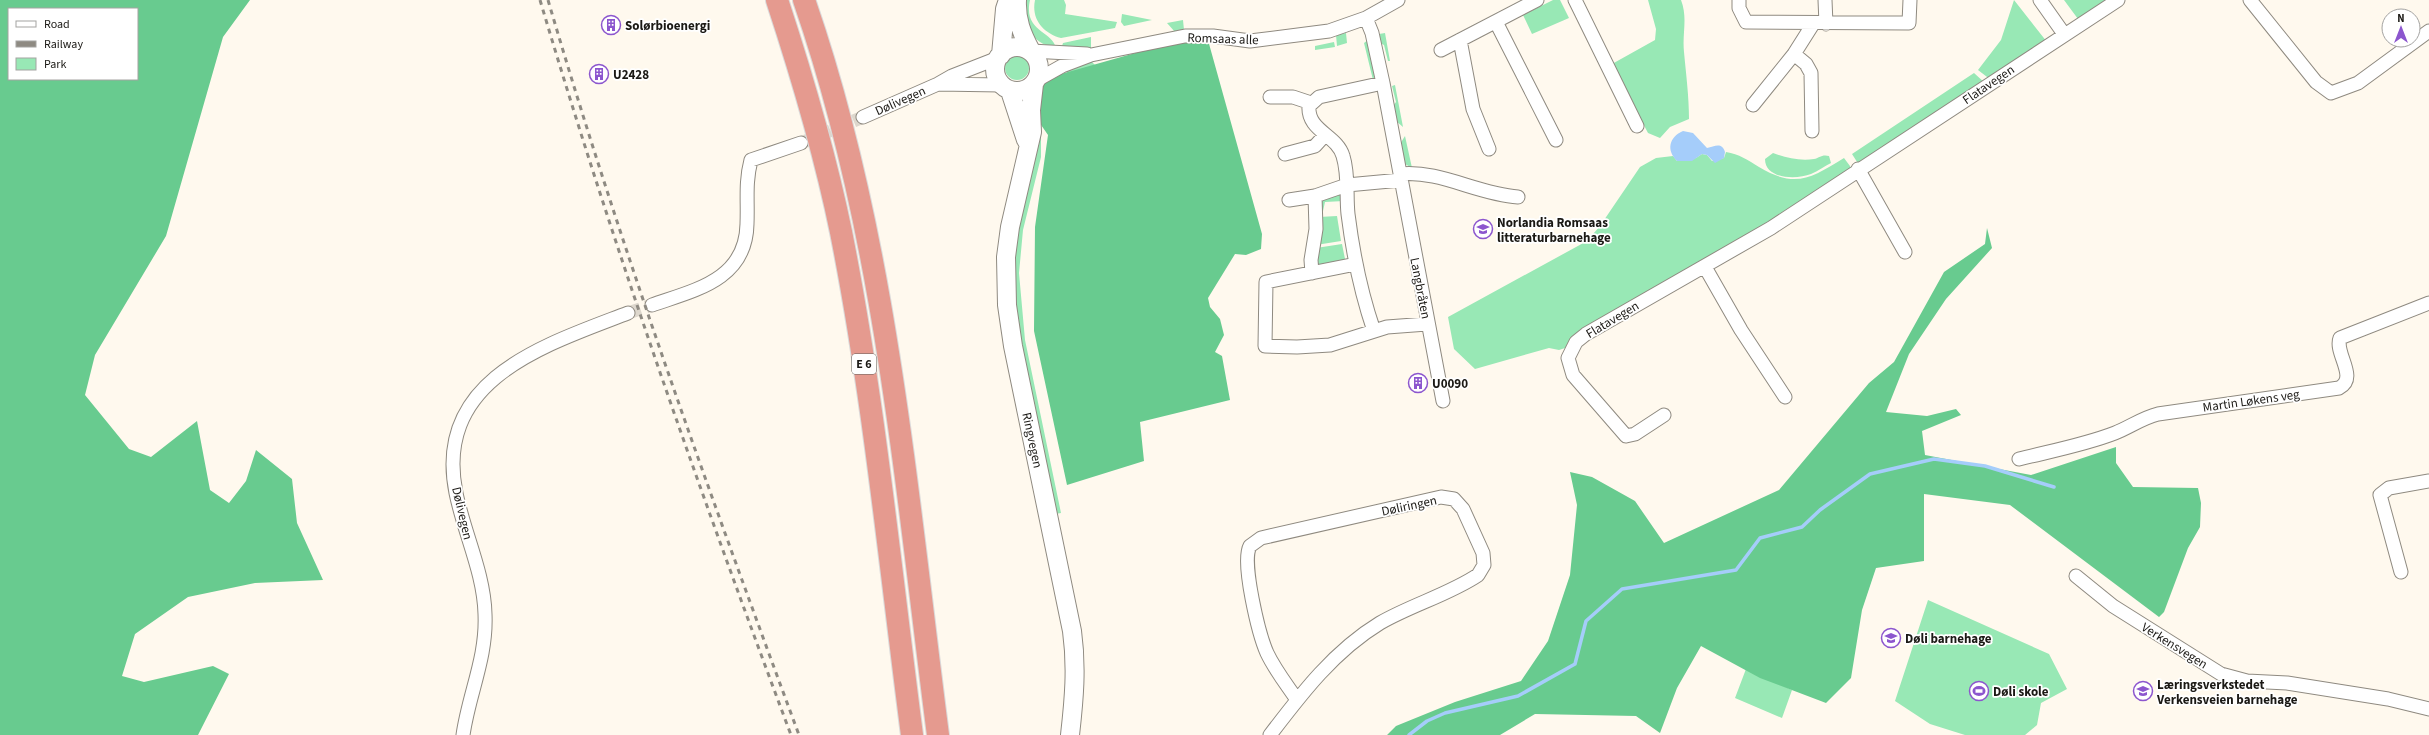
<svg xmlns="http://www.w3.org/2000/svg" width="2429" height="735" viewBox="0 0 2429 735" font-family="'Source Sans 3',sans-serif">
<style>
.green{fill:#98e8b5}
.forest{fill:#68cb8f;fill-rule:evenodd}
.water{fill:#a5cdfa}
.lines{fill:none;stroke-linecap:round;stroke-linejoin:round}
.stream{stroke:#a5cdfa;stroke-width:3.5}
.street-tunnel{stroke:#ddd7cd;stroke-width:13;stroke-dasharray:13 6;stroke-linecap:butt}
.street-casing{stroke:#8f8a80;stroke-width:15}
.secondary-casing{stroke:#8f8a80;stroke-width:20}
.highway-casing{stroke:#dbdada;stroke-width:24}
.street{stroke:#fff;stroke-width:13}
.secondary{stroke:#fff;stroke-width:18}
.highway{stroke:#e59a8f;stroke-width:22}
.rail{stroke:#8e8a82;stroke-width:3;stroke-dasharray:5 5;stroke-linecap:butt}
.labels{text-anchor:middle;stroke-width:3.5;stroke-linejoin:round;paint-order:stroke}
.shield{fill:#fff;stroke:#5f5e5b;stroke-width:1}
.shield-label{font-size:12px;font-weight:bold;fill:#1b1915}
.poi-label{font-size:13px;font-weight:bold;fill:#1b1915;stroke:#fff;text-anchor:start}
.street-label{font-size:13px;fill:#1b1915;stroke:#fff}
</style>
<rect width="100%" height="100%" fill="#fff9ee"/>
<path class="green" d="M1022 0H1030C1023 32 1052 30 1056 48 1027 42 1028 25 1022 0Z
M1035 0H1064L1066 5 1065 14 1117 22 1115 28 1061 38C1043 33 1031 19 1035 0Z
M1553 0H1560L1569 18 1532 34 1523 15Z
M1648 0H1681C1688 18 1682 33 1684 52 1686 74 1689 96 1689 119L1670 127 1660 138 1648 133 1612 64 1655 40 1656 29Z
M2014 0 2047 42 1991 80 1978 70 2001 40Z
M2064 0H2111L2078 19Z
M1122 14 1152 20 1124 26 1121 22Z
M1183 20 1184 30 1175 32 1167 23Z
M1346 33 1347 43 1337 46 1336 35Z
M1385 33 1390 61H1388L1384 45 1380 43 1379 34Z
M1091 37V48L1061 49 1063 43Z
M1368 40 1375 75 1373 80 1364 43Z
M1334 42 1335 47 1315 50V46Z
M1005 68a12 12 0 1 1 24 0a12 12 0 1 1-24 0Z
M1091 61 1095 65 1068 75 1065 69Z
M1061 73 1062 77 1041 121V157L1023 230 1019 273 1025 340 1061 513 1055 514 1018 333 1014 297V252L1036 135 1054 75Z
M1974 73 1985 83 1859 165 1852 154Z
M1395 85 1403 127 1396 121 1393 106 1396 102 1392 86Z
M1405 136 1412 168 1405 164 1400 144Z
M1726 152C1739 154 1748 160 1759 167 1796 189 1811 178 1844 158L1853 170 1571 346 1559 350 1549 348 1475 369 1454 349 1448 317 1587 241 1600 226 1640 167 1656 158 1673 156 1677 161 1696 158 1702 154 1707 155 1712 161 1724 158Z
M1773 153C1786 158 1800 161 1814 159 1819 158 1822 154 1829 156L1831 163C1825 166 1818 171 1811 174 1796 180 1765 179 1765 159Z
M1340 190 1344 201 1325 202 1323 211H1319V202Z
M1337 216 1341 241 1316 245 1319 217Z
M1342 244 1345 259H1351L1319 268 1314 255 1316 248Z
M1928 600 2049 654 2067 689 2041 703 2037 725 2025 735H1965L1930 724 1895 701Z
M1746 669 1792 690 1782 718 1735 698Z"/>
<path class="forest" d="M0 0H250L223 37 166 236 95 355 85 395 129 449 151 457 197 421 210 490 229 503 246 481 256 450 292 479 297 523 323 580 255 583 188 597 135 634 122 676 144 682 213 666 229 674 198 735H0ZM9 9H137V79H9Z
M1206 33 1262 234 1261 249 1246 255 1235 254 1208 298 1210 307 1220 319 1224 335 1215 352 1222 356 1230 400 1140 422 1144 461 1067 485 1034 331 1035 227 1048 135 1015 87Z
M1987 228 1992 248 1946 299 1909 354 1886 412 1927 416 1956 409 1961 415 1922 431 1925 455 2031 475 2116 447V463L2133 487 2198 488 2201 503 2200 527 2188 548 2164 612 2159 617 2010 505 1924 494V561L1876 568 1862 610 1851 678 1826 703 1760 678 1701 646 1677 688 1660 733 1636 716 1535 714 1500 735H1387L1396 726 1455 702 1521 681 1548 641 1570 575 1577 505 1570 472 1592 477 1635 501 1664 543 1779 490 1869 383 1894 362 1944 272 1985 244Z"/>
<path class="water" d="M1683 131 1693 133 1707 148C1715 146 1722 142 1725 152L1724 158 1715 163 1707 155 1702 154 1692 161H1677C1666 150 1669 137 1683 131Z"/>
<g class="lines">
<path class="stream" d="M1409 735 1427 721 1445 713 1518 696 1575 664 1586 621 1622 589 1736 570 1760 538 1802 527 1820 510 1870 474 1934 459 1985 466 2054 487"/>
<path class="street-tunnel" d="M801 143 863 117
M628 313 652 305"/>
<defs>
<path id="street" d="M1575 0 1637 126
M1739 0V8L1746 22 1909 23 1910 0
M1825 0 1826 24
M2040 0 2064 34
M2250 0 2316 82 2331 93 2358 83 2429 31
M1366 18 1372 33 1383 83 1443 401
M1496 22 1556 140
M1460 40 1473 109 1489 149
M1441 50 1537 0
M1031 51 1087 54
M1794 54 1806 64 1811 73 1812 131
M1037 80 1062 66 1091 55 1185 36H1213L1250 41 1329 31 1366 18 1398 0
M938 84 1001 85
M1270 97H1293L1311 103
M1753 105 1794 54 1813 24
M863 117 938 84 952 76 998 58
M1285 154 1315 146 1325 135
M1858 169 1905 252
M1400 174C1440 170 1477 194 1518 197
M1289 200 1315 196 1347 185 1401 180
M1356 264 1266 282 1265 346 1297 347 1330 345 1387 327 1427 324
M1705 267 1741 330 1785 397
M1312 273 1311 260 1316 229 1315 196
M652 305C695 290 746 280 747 224 748 201 745 183 751 160L801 143
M1374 331C1361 293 1353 254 1348 214 1346 195 1349 175 1343 156 1337 135 1307 131 1309 106L1319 97 1383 83
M1664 415 1635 434 1626 436 1573 375 1568 358 1576 342 1586 334 1771 228 2118 0
M2019 459C2051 451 2084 445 2115 433 2130 427 2142 418 2158 414L2339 388C2359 378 2334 353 2340 338L2429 303
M2401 572 2380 495 2389 488 2429 481
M2076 576 2113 606 2221 674 2247 681 2287 683 2388 699 2429 709
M463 735C469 693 487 658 485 614 484 573 464 533 456 493 433 379 545 345 628 313
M1270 735C1302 693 1334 651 1380 623 1411 605 1450 594 1478 575L1484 565 1483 553 1463 509 1454 499 1441 497 1261 538 1250 546C1241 562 1259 635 1267 653 1275 670 1287 685 1297 700"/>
<path id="secondary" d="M1017 0C1016 20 1022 34 1031 51
M995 69a22 22 0 1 1 44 0a22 22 0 1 1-44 0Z
M1001 55 1005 9 1008 0
M1034 84 1031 110 1032 132 1010 227 1006 257 1007 305 1013 346 1072 631C1077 667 1074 700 1070 735
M1010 91 1026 140"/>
<path id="highway" d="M777 0C802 76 825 154 841 232 874 398 890 567 912 735
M804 0C886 236 906 489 938 735"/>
</defs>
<use href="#street" class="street-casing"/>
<use href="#secondary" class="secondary-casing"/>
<use href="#highway" class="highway-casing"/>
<use href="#street" class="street"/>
<use href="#secondary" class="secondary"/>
<use href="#highway" class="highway"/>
<path class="rail" d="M540 0C614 249 700 492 791 735
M548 0C621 249 709 492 799 735"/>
</g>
<defs>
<symbol id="building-ring" viewBox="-11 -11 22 22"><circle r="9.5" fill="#fff" stroke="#8c56ce" stroke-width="1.5"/><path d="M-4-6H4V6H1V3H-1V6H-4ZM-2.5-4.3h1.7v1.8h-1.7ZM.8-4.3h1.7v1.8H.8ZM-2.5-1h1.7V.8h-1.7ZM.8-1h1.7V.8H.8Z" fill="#8c56ce"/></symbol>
<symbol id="school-ring" viewBox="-11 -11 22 22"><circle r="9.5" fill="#fff" stroke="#8c56ce" stroke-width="1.5"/><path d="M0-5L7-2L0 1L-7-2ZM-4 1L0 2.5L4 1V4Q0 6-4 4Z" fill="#8c56ce"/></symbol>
<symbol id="stadium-ring" viewBox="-11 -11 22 22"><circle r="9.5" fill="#fff" stroke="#8c56ce" stroke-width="1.5"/><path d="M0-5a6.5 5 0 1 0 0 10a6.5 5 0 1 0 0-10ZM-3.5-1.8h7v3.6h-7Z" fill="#8c56ce"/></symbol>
</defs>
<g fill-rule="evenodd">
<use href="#building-ring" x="600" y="14" width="22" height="22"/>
<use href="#building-ring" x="588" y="63" width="22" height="22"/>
<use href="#school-ring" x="1472" y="218" width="22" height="22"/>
<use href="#building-ring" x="1407" y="372" width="22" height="22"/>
<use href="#school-ring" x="1880" y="627" width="22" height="22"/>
<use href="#stadium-ring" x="1968" y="680" width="22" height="22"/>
<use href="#school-ring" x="2132" y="680" width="22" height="22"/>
</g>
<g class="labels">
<rect class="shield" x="852" y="354" width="24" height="20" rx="3"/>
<g class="shield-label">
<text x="864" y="368">E 6</text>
</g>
<g class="poi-label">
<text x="625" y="30">Solørbioenergi</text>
<text x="613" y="79">U2428</text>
<text x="1497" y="227">Norlandia Romsaas<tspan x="1497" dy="15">litteraturbarnehage</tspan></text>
<text x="1432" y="388">U0090</text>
<text x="1905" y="643">Døli barnehage</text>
<text x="2157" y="689">Læringsverkstedet<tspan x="2157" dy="15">Verkensveien barnehage</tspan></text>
<text x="1993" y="696">Døli skole</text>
</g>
<g class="street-label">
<text transform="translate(1223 38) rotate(2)" y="5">Romsaas alle</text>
<text transform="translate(1988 84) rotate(-34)" y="5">Flatavegen</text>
<text transform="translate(900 100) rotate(-24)" y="5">Dølivegen</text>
<text transform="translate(1421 288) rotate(79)" y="5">Langbråten</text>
<text transform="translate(1612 319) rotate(-31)" y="5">Flatavegen</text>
<text transform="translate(2251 400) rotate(-8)" y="5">Martin Løkens veg</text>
<text transform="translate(1033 440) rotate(78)" y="5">Ringvegen</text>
<text transform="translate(1409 505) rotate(-12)" y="5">Døliringen</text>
<text transform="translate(463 513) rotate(77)" y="5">Dølivegen</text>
<text transform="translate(2175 645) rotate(32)" y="5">Verkensvegen</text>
</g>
</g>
<rect x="8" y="8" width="130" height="72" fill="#ffffff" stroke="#a4a3a1"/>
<rect x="16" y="21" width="20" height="6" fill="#ffffff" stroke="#a4a3a1"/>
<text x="44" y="28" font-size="12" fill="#1b1915">Road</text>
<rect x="16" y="41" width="20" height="6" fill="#8e8a82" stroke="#a4a3a1"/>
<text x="44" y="48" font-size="12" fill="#1b1915">Railway</text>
<rect x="16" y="58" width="20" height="12" fill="#98e8b5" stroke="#a4a3a1"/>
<text x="44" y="68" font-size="12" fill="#1b1915">Park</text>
<g transform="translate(2401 28)"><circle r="19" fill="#ffffff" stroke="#a4a3a1"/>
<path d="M0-3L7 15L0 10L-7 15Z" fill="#8c56ce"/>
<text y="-6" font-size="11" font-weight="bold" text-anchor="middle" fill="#1b1915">N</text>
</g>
</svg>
